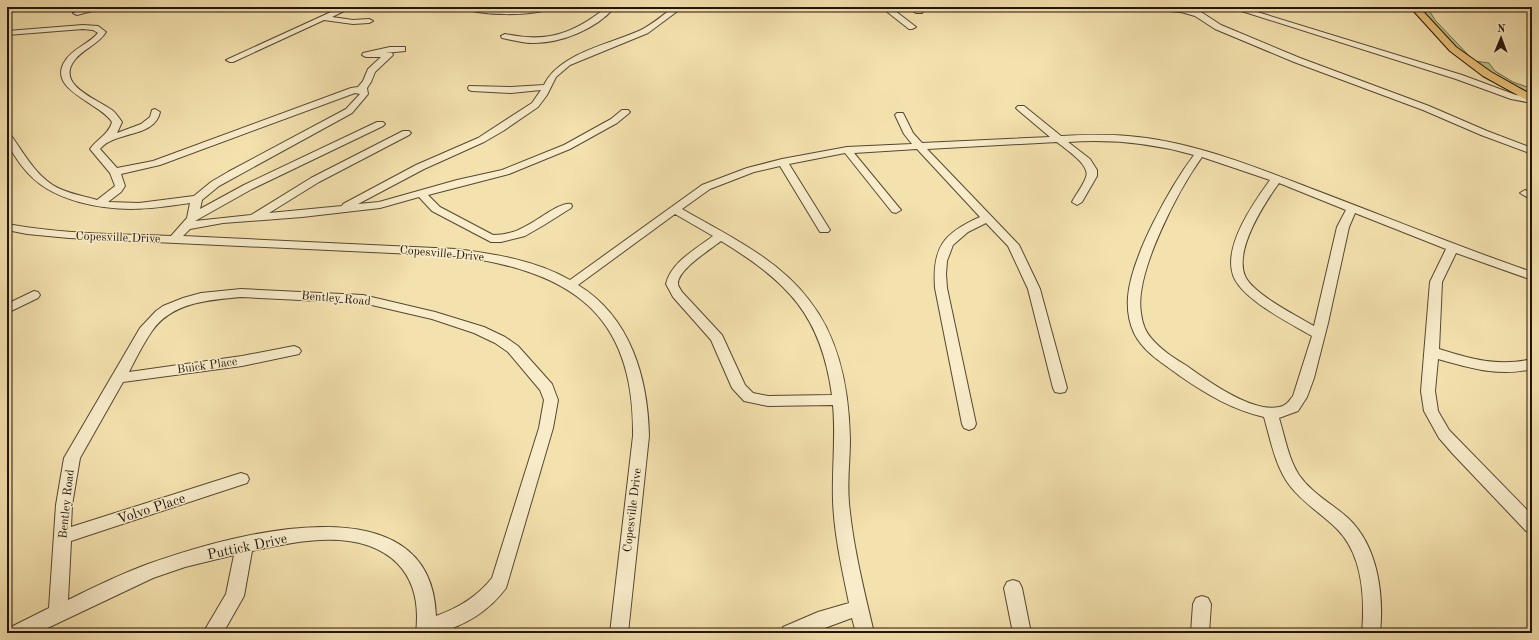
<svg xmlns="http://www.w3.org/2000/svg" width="1539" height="640" viewBox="0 0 1539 640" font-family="'Old Standard TT',serif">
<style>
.green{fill:#bcc389;stroke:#6e6b48}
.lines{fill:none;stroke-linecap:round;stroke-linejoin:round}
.minor-casing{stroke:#564731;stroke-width:2}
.major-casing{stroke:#211307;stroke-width:2}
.minor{fill:#f8ecca;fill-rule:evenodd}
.major{fill:#eac177;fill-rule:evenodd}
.labels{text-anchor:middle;stroke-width:3;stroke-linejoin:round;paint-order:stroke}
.street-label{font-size:12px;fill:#211307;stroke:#f8ecca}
.near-street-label{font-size:14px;fill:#211307;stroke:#f8ecca}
</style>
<rect width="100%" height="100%" fill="#f4e2ae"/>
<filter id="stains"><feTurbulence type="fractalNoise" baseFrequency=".005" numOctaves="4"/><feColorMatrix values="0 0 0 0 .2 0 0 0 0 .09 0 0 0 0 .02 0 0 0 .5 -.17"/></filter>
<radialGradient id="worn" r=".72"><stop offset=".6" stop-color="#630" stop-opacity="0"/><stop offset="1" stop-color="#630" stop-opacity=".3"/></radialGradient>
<path class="green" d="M1414 7H1427L1435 20 1474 61 1489 63 1495 71 1513 82 1530 88 1532 92V100L1471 62Z"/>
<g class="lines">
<defs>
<path id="minor" d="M94 7H107L77 15 73 13Z
M342 7H352L332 17 353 20 369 19 373 21 369 23 353 24 324 20 233 62H230L226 60Z
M462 7 522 10 551 7C540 17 473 16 462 7Z
M607 7H615C596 29 562 43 533 43 523 43 512 40 502 38L501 36 505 34C547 43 573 34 607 7Z
M674 7H683L648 33 570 65 556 77 547 95 538 107 503 131 484 142 424 169 358 204 379 202 457 180 502 170 564 145 611 119 622 110H628L630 112 628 114 617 123 570 149 509 174 428 195 440 207 493 235C505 235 516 232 526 226 537 221 561 201 571 204L572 206 571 208 544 225 525 236 501 242H491L432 211 419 197 380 208 302 217 223 223 190 229 183 236 456 249C494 254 536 260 570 280L702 185 747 168 782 159 847 147 912 144 904 134 895 115 897 113H903L913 133 922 143 1050 137 1018 110 1016 108 1018 106H1024L1061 136C1084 135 1106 134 1128 136 1190 141 1250 165 1307 187 1382 215 1456 246 1532 272V280L1456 253 1442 282 1439 349C1470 359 1499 367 1532 359V369C1499 377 1470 368 1438 359L1435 391 1438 411 1449 430 1532 515V533L1526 531 1452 453 1439 438 1424 411 1421 391 1430 282 1446 249 1355 213 1349 227 1328 323 1314 378 1307 397 1298 411 1279 418C1285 437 1288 458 1299 475 1312 494 1333 504 1349 519 1378 547 1384 595 1380 633H1362C1365 599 1363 555 1337 529 1322 514 1303 503 1290 486 1275 466 1271 441 1264 417 1233 410 1206 394 1180 376 1163 363 1144 353 1134 333 1129 322 1127 310 1128 297 1131 257 1170 187 1194 155 1152 143 1111 139 1068 142L1090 159 1097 170V176L1082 202 1077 205 1072 202C1076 194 1083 186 1086 177 1091 165 1065 149 1057 142L927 149 1019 245 1040 289 1067 388 1065 392 1060 393 1055 392 1053 388 1028 289 1008 246 986 223 968 232 953 245 947 261 946 274 947 288 976 424 974 428 969 430 964 428 962 424 935 288C932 247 944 233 980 217L917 149 854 153 901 210 896 213 892 212 845 153 789 164 830 230 828 232H820L780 166 754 172 710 189 682 209C727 235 777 258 809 300 840 339 849 390 850 439 850 460 847 482 849 503 853 547 864 590 874 633H856L852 618 811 633H781L783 627 818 612 849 603C842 569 834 534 833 500 832 468 836 437 833 405L768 406 744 401 732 388 711 340 673 297 666 284C671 262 696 249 713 236L675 214 578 285C631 317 648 379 649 436L628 633H610L633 436C635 312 569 271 456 256L69 238 27 234 7 230V224C61 234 117 234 171 236L187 218 190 203C149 209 121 213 79 202 55 195 37 186 21 165 14 155 7 146 7 133L10 134C24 153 36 177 58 188 70 194 84 196 97 200L115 186 110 173 90 149C97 139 109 134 112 122 101 103 46 90 65 61 73 48 89 44 98 33L93 30 83 29 7 35V31L83 25 98 26 106 32C98 45 82 49 74 61 56 85 97 99 112 110 116 113 119 118 122 122L117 133 141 124 150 117 152 110 155 109 160 112C155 138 114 131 100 149L117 168 153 161 351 88 358 87 363 81 368 69 381 57H366L362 55 363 53 390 47H405V51L385 53H392L393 55 375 72 371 82 367 88 368 94 352 113 219 186 202 200 200 209 244 185 377 122H383L385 124 383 126 252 189 195 221 251 215 311 178 403 131H409L411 133 409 135 319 182 269 213 342 206 343 204 416 165 478 138 532 103 541 90 511 93 472 91 469 90 468 88 469 86 511 87 544 85C559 53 611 44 641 30 653 24 664 14 674 7ZM355 93 360 94 346 109 228 172 211 182 194 196 139 203 108 202 121 192 125 186 121 174 160 165ZM1202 157 1270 180C1254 202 1223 246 1233 275 1241 299 1290 323 1312 336L1293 396C1289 401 1286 406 1279 407 1252 413 1208 381 1187 366 1174 358 1161 350 1151 338 1145 331 1142 322 1141 313 1134 273 1179 189 1202 157ZM1279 183 1346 210 1337 227 1314 326C1297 316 1253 294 1245 276 1234 250 1264 204 1279 183ZM721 241C788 282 821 315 832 395L768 396 753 393 745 385 722 335 682 292C681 290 678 286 678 284 677 270 711 249 721 241Z
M881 7H890L916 27 912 29H909Z
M907 7H917L923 11 922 13H916Z
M1141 7 1181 8 1201 12 1221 25 1300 58 1429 106 1487 131 1532 148V154L1481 135 1423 110 1294 62 1215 29 1195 16 1181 12 1145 9Z
M1229 7H1241L1462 75 1516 95 1532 97V103L1511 99 1456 79Z
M1525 190 1532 193V200L1520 193Z
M241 289 363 295 435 312 484 327 505 337 518 346 552 384 558 400 553 428 506 588C490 610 465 626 437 633 431 634 422 633 416 633 419 608 416 583 398 564 361 527 298 541 252 551L244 596 223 633H203L226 594 234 555 185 567 153 578 37 633H9L11 627 49 608 56 505 64 458 140 328 156 311 163 306 183 298 201 293ZM241 297 363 303 432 319 474 333 495 343 508 352 540 390 544 400 539 428 492 578C477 597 458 608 436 616 432 476 227 536 148 564 121 574 94 587 68 600L71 541 247 483 249 479 247 475 241 473 71 527 72 505 80 458 123 382 242 366 299 354 301 351 299 348 294 346 242 356 129 372C136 358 143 344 152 331 172 302 209 300 241 297Z
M34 291 38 292 40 295 38 298 7 313V304Z
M1013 580 1019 582 1022 588 1031 633H1013L1004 588 1007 582Z
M1202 596 1208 598 1211 604 1209 633H1191L1193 604 1196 598Z"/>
<path id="major" d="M1410 7H1419L1456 47 1491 72 1532 95V103L1483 76 1450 51Z"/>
</defs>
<use href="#minor" class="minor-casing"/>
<use href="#major" class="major-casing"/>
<use href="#minor" class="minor"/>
<use href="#major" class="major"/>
</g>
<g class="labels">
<g class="street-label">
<text transform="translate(118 237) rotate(2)" y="4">Copesville Drive</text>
<text transform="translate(442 253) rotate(5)" y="4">Copesville Drive</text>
<text transform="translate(336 298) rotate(5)" y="4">Bentley Road</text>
<text transform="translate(207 365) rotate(-8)" y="4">Buick Place</text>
<text transform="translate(66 504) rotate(-84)" y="4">Bentley Road</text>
<text transform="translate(632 510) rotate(-83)" y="4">Copesville Drive</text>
</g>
<g class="near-street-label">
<text transform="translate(151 508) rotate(-18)" y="5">Volvo Place</text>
<text transform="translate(247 546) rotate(-12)" y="5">Puttick Drive</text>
</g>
</g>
<rect width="1539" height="640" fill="none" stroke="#f4e2ae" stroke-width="24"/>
<rect x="8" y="8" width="1523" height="624" fill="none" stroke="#211307" stroke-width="2"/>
<rect x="12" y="12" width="1515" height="616" fill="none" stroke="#211307"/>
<g transform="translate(1501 38) rotate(1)" stroke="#f8ecca" stroke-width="3" paint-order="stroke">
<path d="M0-3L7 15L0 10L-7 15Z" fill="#211307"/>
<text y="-6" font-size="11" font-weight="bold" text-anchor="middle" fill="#211307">N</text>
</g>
<rect width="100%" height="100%" filter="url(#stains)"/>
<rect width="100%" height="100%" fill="url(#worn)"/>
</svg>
